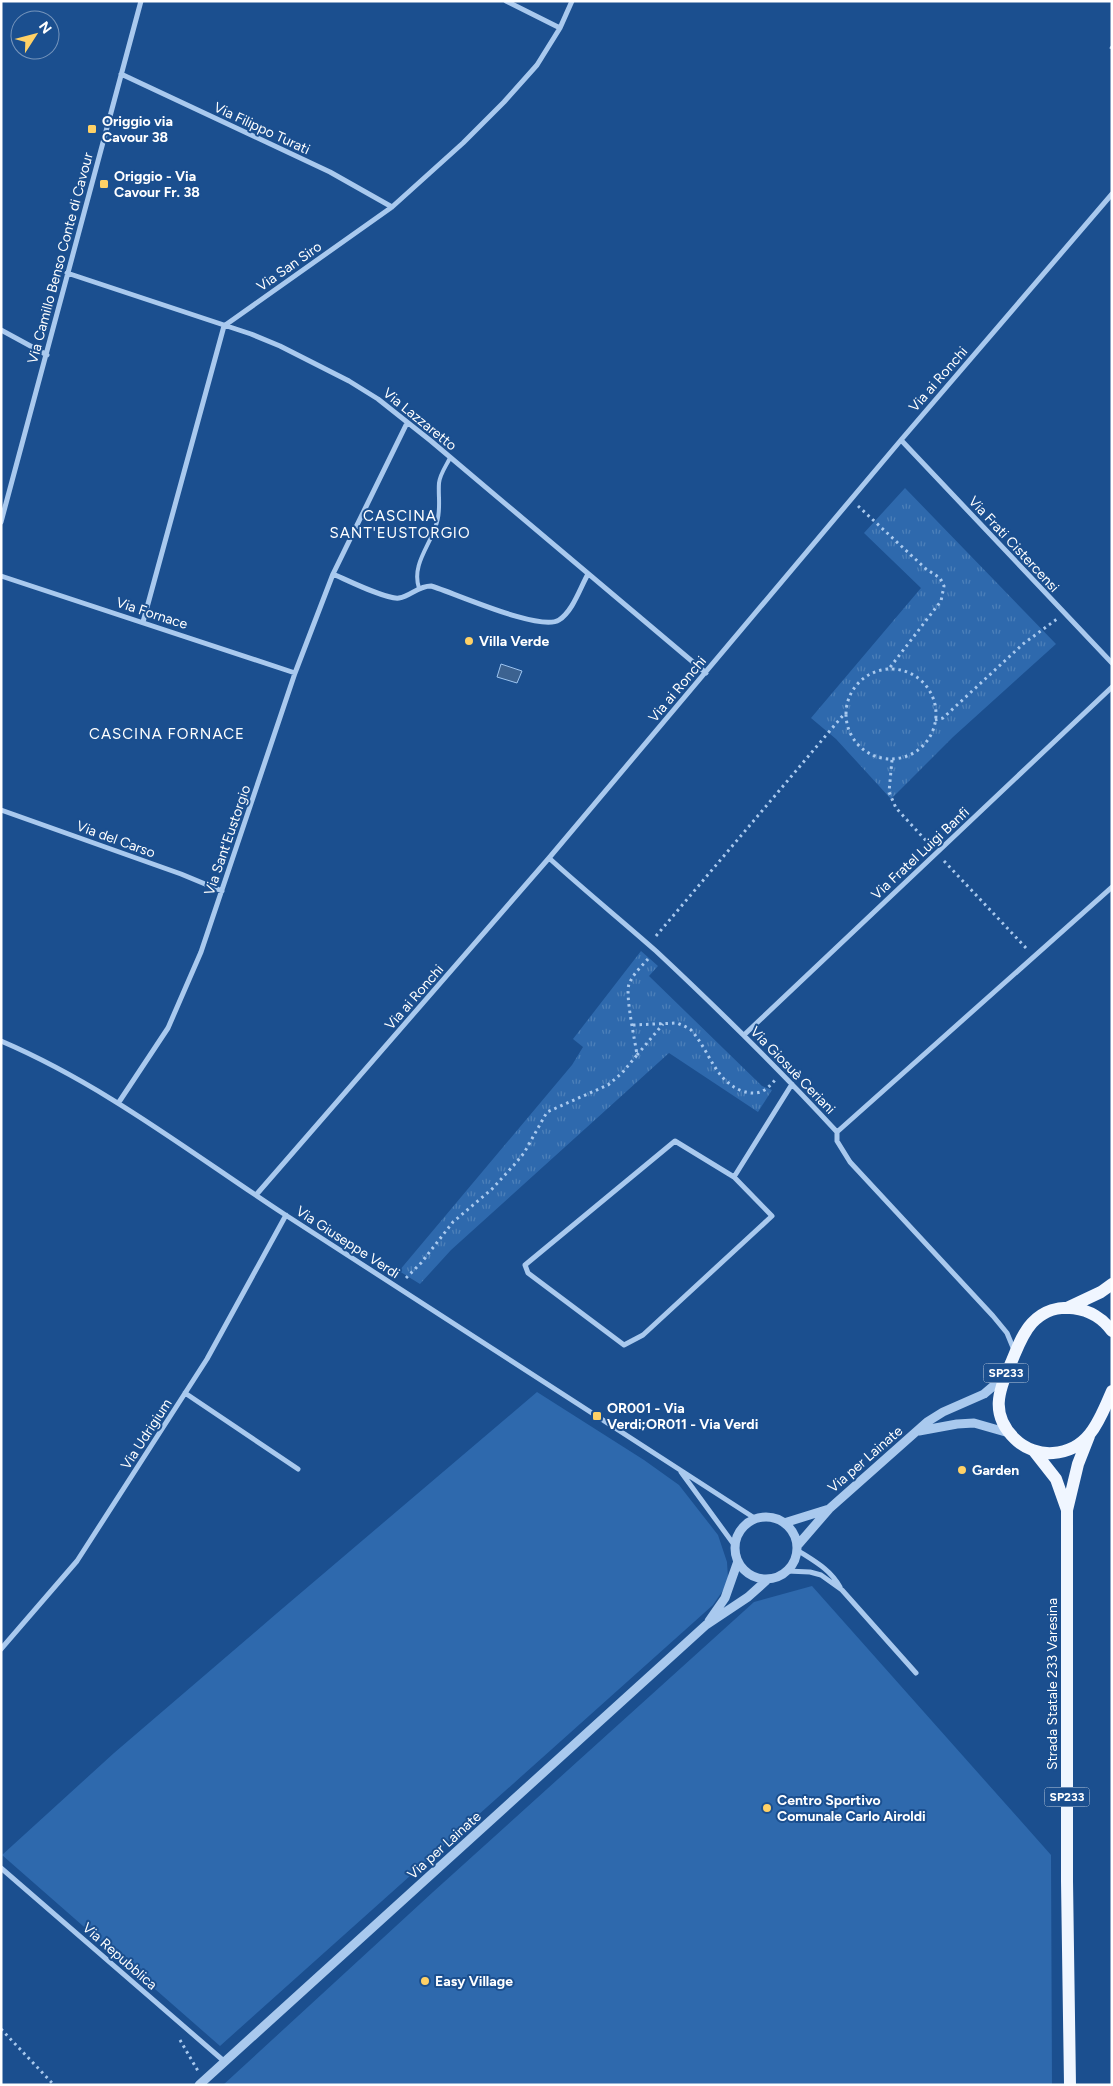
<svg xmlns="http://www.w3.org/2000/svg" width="1113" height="2086" viewBox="0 0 1113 2086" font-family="Figtree,sans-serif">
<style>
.green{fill:#2e69ad}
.park{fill:url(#park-tufts)}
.water{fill:#3c6290;stroke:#9cc4f0}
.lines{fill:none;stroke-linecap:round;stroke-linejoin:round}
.path{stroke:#a9c9ee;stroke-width:3;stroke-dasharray:2.5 4;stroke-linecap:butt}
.service{stroke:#a9c9ee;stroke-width:4}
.minor{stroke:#a9c9ee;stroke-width:5}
.tertiary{stroke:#a9c9ee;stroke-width:9}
.primary{stroke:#f0f6ff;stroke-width:12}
.poi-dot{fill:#ffd166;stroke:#1b4f8f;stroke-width:2}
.labels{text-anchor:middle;stroke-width:4;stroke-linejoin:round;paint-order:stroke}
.shield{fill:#1b4f8f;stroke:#bbcadd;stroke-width:1}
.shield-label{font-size:12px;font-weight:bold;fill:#fff}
.poi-label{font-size:14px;font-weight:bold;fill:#fff;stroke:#1b4f8f;text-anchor:start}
.street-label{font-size:14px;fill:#fff;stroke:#1b4f8f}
.neighbourhood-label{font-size:15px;letter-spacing:1px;fill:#fff;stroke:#1b4f8f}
</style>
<defs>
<pattern id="park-tufts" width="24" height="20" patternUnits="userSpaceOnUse" patternTransform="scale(1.25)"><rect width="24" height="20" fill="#2e69ad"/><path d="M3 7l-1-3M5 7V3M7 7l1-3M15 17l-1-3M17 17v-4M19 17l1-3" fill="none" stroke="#4d80b9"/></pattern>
</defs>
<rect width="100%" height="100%" fill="#1b4f8f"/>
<path class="green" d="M537 1392 644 1460 679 1485 718 1535 727 1562 728 1578 724 1589 713 1605 220 2046 2 1855 114 1753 276 1614Z
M812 1586 1051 1855 1052 2085H223L433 1892 754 1602Z"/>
<path class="park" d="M905 488 1056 644 953 737 891 799 836 739 811 718 921 588 864 533Z
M641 951 658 966 649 976 762 1086 772 1090 758 1112 669 1053 451 1250 420 1284 399 1271 572 1065 583 1047 573 1039Z"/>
<path class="water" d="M501 664 522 671 517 683 497 677Z"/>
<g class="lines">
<path class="path" d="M1110 47 1112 48
M858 506 926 569 940 578 944 586 941 601 888 670
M846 714a45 45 0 1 1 90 0a45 45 0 1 1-90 0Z
M935 720 943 718 1023 644 1057 619
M892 760 889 792 896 808 930 845
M944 861 1027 949
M656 936 845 713
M633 1025 677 1023C682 1025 687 1027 691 1030 710 1051 714 1080 742 1091 758 1096 765 1092 775 1080
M637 1055 663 1024
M406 1278 421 1263 453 1222 492 1189 514 1165 524 1153 547 1112 608 1085 622 1073 637 1055C635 1040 625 996 629 984 633 974 641 967 648 959
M1 2029 54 2085
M180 2040 198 2071"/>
<path class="service" d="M419 588C411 564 431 545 437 522 441 509 438 496 439 483 440 474 446 466 450 458"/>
<path class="minor" d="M506 1 560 28
M121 74 330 172 392 207
M67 273 251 334 280 346 349 381 378 399 431 441 706 673
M1 330 47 355
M901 440 1112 663
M1 522 141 1
M333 574C347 580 387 600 399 598 411 596 418 586 431 586 455 593 540 632 559 620 573 611 580 588 588 574
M1 576 295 673
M143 622 224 326 392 207 463 143 504 102 537 65 560 28 572 1
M1 810 181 874 222 891
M549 858C584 890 621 920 656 951 718 1009 779 1069 837 1132
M744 1035 1112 687
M1 1041C104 1085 191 1153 284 1214 441 1316 598 1418 756 1519
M119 1102 168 1028 201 952 295 673 333 574 407 423
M837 1132 1112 887
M837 1132V1141L850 1162 993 1316 1007 1333 1014 1350
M734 1177 772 1216 643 1335 624 1345 528 1273 525 1265 675 1141 734 1177 792 1084
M256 1195 549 858 901 440 1112 194
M185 1393 298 1469
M681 1472 735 1546
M797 1550C814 1561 830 1569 840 1587
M787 1571 810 1572 821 1575 842 1590 916 1673
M1 1649 77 1561 207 1359 286 1215
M1 1868 225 2062"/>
<path class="tertiary" d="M919 1431 957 1424 974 1423 1009 1433
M735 1548a31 31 0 1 1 62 0a31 31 0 1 1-62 0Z
M784 1523 829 1509
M797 1546 829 1509 927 1422 943 1412 984 1394 1004 1377
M709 1621 725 1598 738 1561
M199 2085 706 1625 748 1597 768 1579"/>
<path class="primary" d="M1067 1308 1101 1292 1112 1284
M1112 1331C1094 1306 1055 1298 1032 1323 1022 1334 1017 1349 1011 1363 998 1391 990 1415 1015 1439 1025 1449 1040 1454 1053 1453 1089 1451 1100 1419 1112 1391
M1034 1451 1056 1479 1067 1510
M1070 2085 1067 1881V1510L1078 1464 1089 1436"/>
</g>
<g class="poi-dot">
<rect x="87" y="124" width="10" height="10" rx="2.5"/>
<rect x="99" y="179" width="10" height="10" rx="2.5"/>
<circle cx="469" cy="641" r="5"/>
<rect x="592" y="1411" width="10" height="10" rx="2.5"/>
<circle cx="962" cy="1470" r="5"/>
<circle cx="767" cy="1808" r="5"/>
<circle cx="425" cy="1981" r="5"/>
</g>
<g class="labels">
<g class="shield">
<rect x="983.5" y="1363.5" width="45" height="19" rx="4"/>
<rect x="1044.5" y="1787.5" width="45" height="19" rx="4"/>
</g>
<g class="shield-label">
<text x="1006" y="1377">SP233</text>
<text x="1067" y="1801">SP233</text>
</g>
<g class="poi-label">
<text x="102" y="126">Origgio via<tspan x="102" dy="16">Cavour 38</tspan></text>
<text x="114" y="181">Origgio - Via<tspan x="114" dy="16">Cavour Fr. 38</tspan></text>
<text x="479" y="646">Villa Verde</text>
<text x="607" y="1413">OR001 - Via<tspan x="607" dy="16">Verdi;OR011 - Via Verdi</tspan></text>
<text x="972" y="1475">Garden</text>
<text x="777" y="1805">Centro Sportivo<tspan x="777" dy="16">Comunale Carlo Airoldi</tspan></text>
<text x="435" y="1986">Easy Village</text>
</g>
<g class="street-label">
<text transform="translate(262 128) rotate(25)" y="5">Via Filippo Turati</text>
<text transform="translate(60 258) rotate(-75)" y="5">Via Camillo Benso Conte di Cavour</text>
<text transform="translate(289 266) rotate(-35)" y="5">Via San Siro</text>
<text transform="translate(938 379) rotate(-49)" y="5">Via ai Ronchi</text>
<text transform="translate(420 419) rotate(39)" y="5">Via Lazzaretto</text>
<text transform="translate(1014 544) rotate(47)" y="5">Via Frati Cistercensi</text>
<text transform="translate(152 613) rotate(18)" y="5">Via Fornace</text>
<text transform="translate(677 689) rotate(-50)" y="5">Via ai Ronchi</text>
<text transform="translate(116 839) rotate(20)" y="5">Via del Carso</text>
<text transform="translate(227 840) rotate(-71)" y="5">Via Sant'Eustorgio</text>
<text transform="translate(920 853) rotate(-43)" y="5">Via Fratel Luigi Banfi</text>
<text transform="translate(414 997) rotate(-49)" y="5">Via ai Ronchi</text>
<text transform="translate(793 1070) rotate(46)" y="5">Via Giosuè Ceriani</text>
<text transform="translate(348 1242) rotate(33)" y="5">Via Giuseppe Verdi</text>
<text transform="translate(146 1434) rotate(-57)" y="5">Via Udrigium</text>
<text transform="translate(865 1459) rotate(-41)" y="5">Via per Lainate</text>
<text transform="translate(1052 1684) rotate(-90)" y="5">Strada Statale 233 Varesina</text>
<text transform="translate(444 1845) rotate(-42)" y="5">Via per Lainate</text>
<text transform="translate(120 1956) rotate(41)" y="5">Via Repubblica</text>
</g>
<g class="neighbourhood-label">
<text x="400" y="521">CASCINA<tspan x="400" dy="17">SANT'EUSTORGIO</tspan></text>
<text x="167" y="739">CASCINA FORNACE</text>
</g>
</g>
<rect width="1113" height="2086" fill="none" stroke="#ffffff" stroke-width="5"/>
<g transform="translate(35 35) rotate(54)"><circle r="24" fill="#1b4f8f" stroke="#7695bc"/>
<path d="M0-4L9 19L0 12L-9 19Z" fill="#ffd166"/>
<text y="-8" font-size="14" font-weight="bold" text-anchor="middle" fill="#ffffff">N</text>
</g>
</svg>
